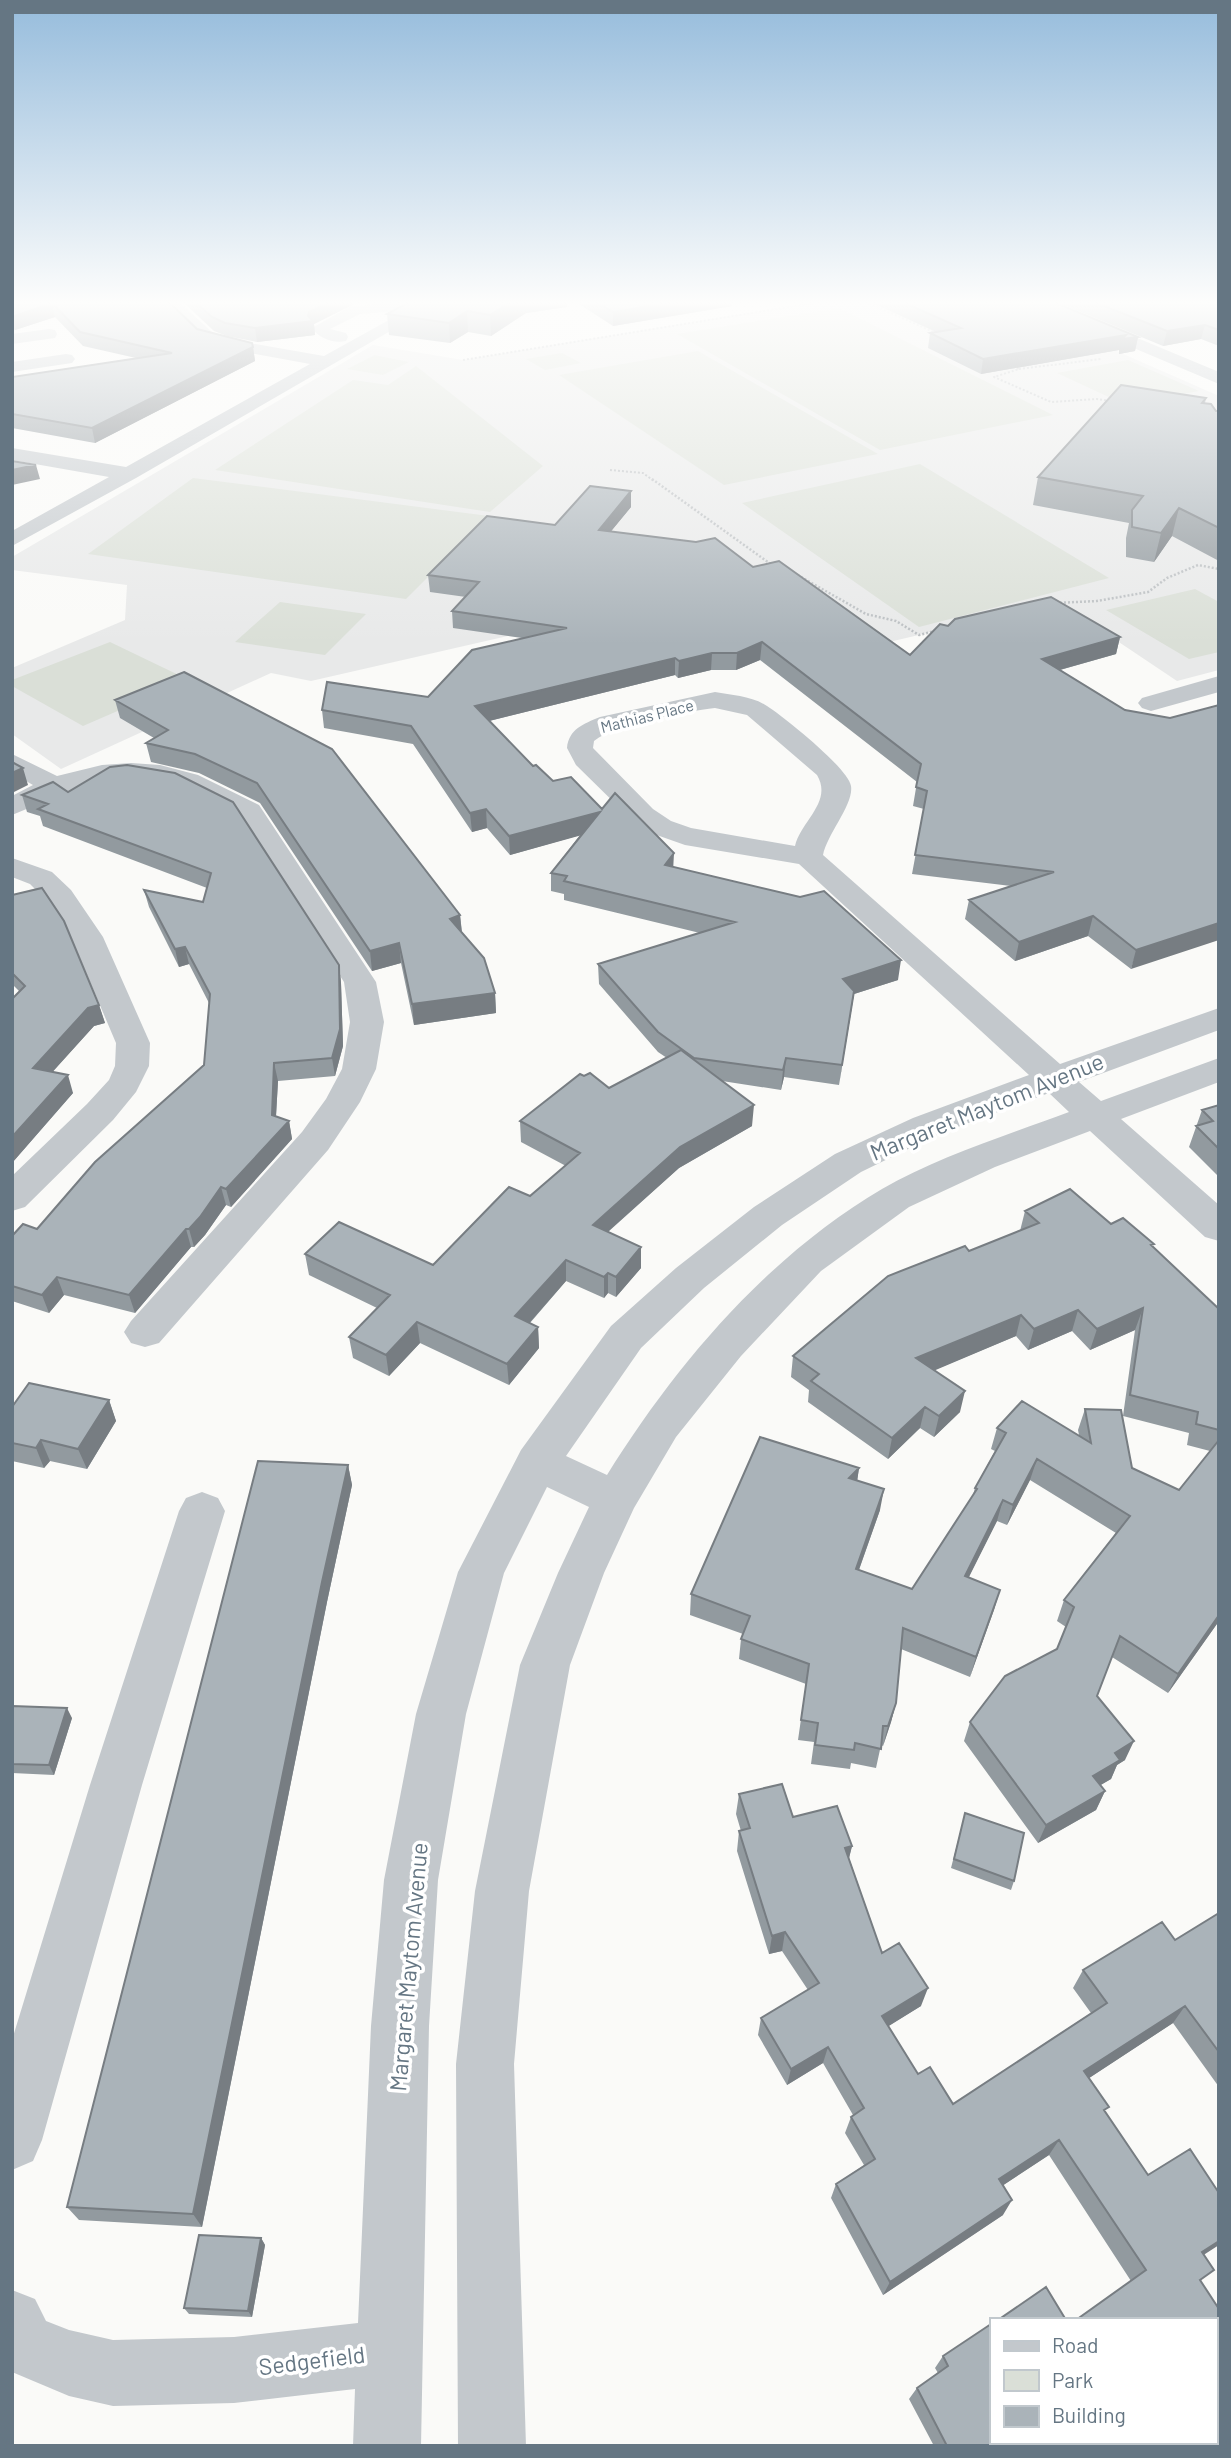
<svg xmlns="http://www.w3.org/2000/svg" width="1231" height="2458" viewBox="0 0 1231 2458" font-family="Barlow,sans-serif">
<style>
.built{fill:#e8e9e9}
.green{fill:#dadfd7}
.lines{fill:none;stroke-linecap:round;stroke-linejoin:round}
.path-far1{stroke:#bbbfc2;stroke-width:2;stroke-dasharray:2 2;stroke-linecap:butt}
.path{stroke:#bbbfc2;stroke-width:2.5;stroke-dasharray:2 2;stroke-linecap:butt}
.minor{fill:#c3c8cc;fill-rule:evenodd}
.wall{fill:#929a9f}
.shaded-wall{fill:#777d82}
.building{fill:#aab3b9;stroke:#777d82;stroke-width:2}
.labels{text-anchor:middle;stroke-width:7;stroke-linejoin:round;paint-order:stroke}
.far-street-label{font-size:16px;fill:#657683;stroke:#fff}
.near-street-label{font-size:23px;fill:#657683;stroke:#fff}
</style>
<rect width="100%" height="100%" fill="#fafaf8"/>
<path class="built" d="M825 300H1000L1219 396V670L1177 681 1059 602 889 642 771 576 311 681 271 673 61 769 12 734V668L125 620 127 585 12 570V557L373 345 463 360Z"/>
<path class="green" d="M839 308 1053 415 880 450 677 334Z
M698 351 878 454 724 485 559 375Z
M562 353 581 363 545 370 526 359Z
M373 356 374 355 409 362 383 375 347 369Z
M1128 360 1199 391 1126 405 1057 373Z
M416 366 543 466 490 512 215 470 353 380 388 385Z
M920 464 1109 578 919 627 742 503Z
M193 478 489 516 406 599 88 554Z
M1195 589 1219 602V652L1189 659 1106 610Z
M280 602 366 614 325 655 235 642Z
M110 642 189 680 83 726 12 686V680Z"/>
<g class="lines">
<path class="path-far1" d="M862 300 938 334
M463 360 832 300
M1013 367 1019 369 994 377 1051 402 1097 399 1111 401
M1019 369 1101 359
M610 470 643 473 654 481"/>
<path class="path" d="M652 479 772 565
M787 569 866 614 896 621 919 635 939 630
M1056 603 1097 601 1148 592 1167 578 1198 565 1219 569"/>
<path class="minor" d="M160 300H177L213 333 226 339 324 356 425 300H444L136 478 12 546V531L109 477 12 460V448L126 467 310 364 222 348 201 341Z
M1025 300H1046L1219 372V384L1027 303Z
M394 303 400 305 402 308 400 311 360 314 330 329 346 333 348 337 346 341C333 344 319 338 312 328L351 306Z
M49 329 55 330 57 334 55 338 12 344V334Z
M66 354 72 355 75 359 72 363 12 372V362Z
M1219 676V692L1151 711 1142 708 1138 703 1142 698Z
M715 692C732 695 752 696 767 706 784 717 848 768 851 786 854 804 827 834 823 855L1060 1064 1219 1008V1030L1079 1082 1101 1101 1219 1058V1082L1121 1119 1219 1205V1241L1205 1237 1090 1131 995 1167 909 1207 821 1271 741 1356 676 1437 634 1508 604 1573 570 1665 529 1891 514 2064 526 2446H458L456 2064 475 1891 520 1665 558 1573 589 1507 547 1487 504 1573 466 1714 438 1880 429 2026 421 2446H353L355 2389 234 2403 113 2406 69 2396 12 2372V2290L35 2299 46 2321 69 2330 113 2340 234 2337 358 2323 371 2026 384 1880 416 1714 458 1572 521 1450 611 1326 676 1268 754 1207 835 1154 913 1118 1029 1075 799 864 685 845 651 833 633 821 576 765 567 748C569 729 583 724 600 717ZM715 708 747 715 817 775C833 802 801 821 795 846L691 828 671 821 653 809 593 748 594 741C616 723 685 712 715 708ZM1049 1093 1069 1112C1010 1134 937 1157 882 1189 767 1257 677 1363 607 1475L566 1456 641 1348 704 1288 782 1225 861 1172 939 1134Z
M12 754 57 776 102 765 131 763 160 765 198 775 259 805 376 982 384 1022 376 1069 360 1102 328 1150 159 1343 145 1347 131 1343 124 1332 131 1321 302 1132 326 1099 342 1069 350 1022 344 982 238 817 179 787 131 779 82 786 12 815V796L33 785 12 773Z
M12 858 52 872 71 890 103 937 150 1043 149 1066 136 1092 113 1120 25 1207 12 1211V1176L87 1104 109 1080 115 1066 116 1043 71 937 48 902 30 884 12 877Z
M202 1492 218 1498 225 1511 142 1785 42 2140 33 2161 12 2170V2040L90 1785 179 1511 186 1498Z"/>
</g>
<path class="wall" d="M12 300H167L197 329 253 347 255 361 95 443 12 428V377L136 358 83 346 55 317 15 330 12 329Z
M181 300H362L314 324 315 335 257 342 227 336 214 331Z
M373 300H567V307L526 313 491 336 468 332 450 343 389 335 387 314 403 305 402 304 395 301 373 302Z
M573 300H744L732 302V306L613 326Z
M866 300H1049L1138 337 1135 351 1119 354V350L981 374 928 348 930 333 936 332Z
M1052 300H1219V346L1201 339 1163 346Z
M1206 398 1205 403 1216 411H1219V561L1172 536 1154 562 1126 557V538L1129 523 1033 505 1038 477Z
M631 491V507L611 531 753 567 910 655 948 626 1120 637 1116 654 1060 670 1125 710 1170 718 1219 705 1131 969 1088 936 1015 961 965 919 969 900 1011 886 912 874 924 809 913 806 917 782 760 660 736 670H711L678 678 675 675 489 721 533 766 553 781 602 809 673 867 898 980 854 994 839 1085 784 1077 781 1090 722 1081 752 1126 679 1168 608 1232 641 1247V1268L616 1297 608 1293 604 1298 566 1281 530 1323 538 1327 539 1348 509 1385 420 1343 389 1376 353 1358 349 1337 377 1308 309 1275 305 1254 433 1265 530 1196 566 1166 521 1142 520 1121 609 1088 667 1058 658 1052 599 984 598 964 700 933 564 900V894L551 891V873L580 835 510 855 487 828 472 832 413 744 324 728 322 710 428 697 522 638 453 628 452 611 466 597 430 592 428 575 555 525Z
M184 672 460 915 462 932 495 993 496 1013 414 1025 401 963 372 971 260 803 199 773 151 762 146 743 154 738 120 718 115 700Z
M110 767 339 965 341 983 343 1046 335 1076 278 1081 276 1116 289 1121 292 1139 231 1207 226 1205 205 1235 194 1247H191L135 1313 64 1295 49 1313 12 1301V1236L37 1229 204 1065 209 1003 189 964 179 967 149 907 144 890 203 902 207 888 43 826 40 816 27 812 22 795 68 792Z
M12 895 99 1005 105 1023 94 1026 52 1072 73 1093 12 1163 20 992 12 984Z
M1219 1105V1177L1189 1147 1202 1110Z
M1025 1211 1111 1224 1153 1247 1219 1309V1621L1168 1693 1112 1657 1097 1696 1125 1760 1117 1765 1111 1779 1100 1785 1105 1791 1096 1810 1038 1843 964 1741 970 1722 1057 1649 1066 1627 1057 1621 1064 1600 1116 1533 1030 1480 1007 1525 997 1521 968 1578 1000 1590 970 1677 901 1649 896 1703 891 1722 883 1746 881 1745 876 1768 851 1763 850 1769 811 1764 814 1742 798 1740 806 1684 739 1659 741 1639 743 1634 690 1615 691 1594 859 1468 857 1481 880 1510 859 1570 912 1589 972 1498 975 1488 995 1451 991 1449 997 1428 1079 1435 1078 1430 1085 1409 1132 1468 1179 1490 1210 1451 1187 1445 1189 1433 1123 1416 1135 1330 1090 1350 1072 1331 1028 1350 1016 1336 934 1370 960 1412 934 1437 920 1428 888 1459 808 1402 809 1390 791 1377 793 1356 969 1251 1020 1231Z
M109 1400 116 1421 87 1469 50 1461 44 1468 12 1461V1407Z
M348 1465 352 1485 327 1602 202 2227 79 2220 67 2207Z
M12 1706 72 1718 54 1775 12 1773Z
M739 1794 793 1817 852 1846 849 1858 882 1953 921 2006 888 2026 918 2074 953 2104 1091 2013 1073 1988 1083 1970 1175 1940 1219 1913V2087L1173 2023 1089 2078 1105 2112 1204 2255 1201 2282 1219 2309V2446H1204L1202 2442H1215V2320L1131 2281 1049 2155 1003 2185V2215L883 2295 831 2198 836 2184 864 2165 845 2133 851 2117 853 2115 823 2063 787 2085 758 2035 761 2018 808 1990 782 1951 769 1954 737 1851 739 1831H741L736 1814Z
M965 1813 1014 1881 1011 1890 951 1868Z
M261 2238 265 2245 252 2317 189 2314 184 2308Z
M943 2356 1171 2446H934L909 2399 917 2388 938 2373 935 2368Z"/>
<path class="shaded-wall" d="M334 300H362L314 324 315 335 257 342 255 328 308 316 309 312Z
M373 300H395V301L373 302Z
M403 300H420L404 309Z
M514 300H567V307L526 313 491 336 490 315Z
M686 300H744L732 302V306L613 326V312Z
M52 303 55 317 15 330 12 317Z
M467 311 468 332 450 343 449 323Z
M1205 325 1201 339 1163 346 1167 331Z
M1126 335 1138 337 1135 351 1119 354V350L981 374 983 359Z
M253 347 255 361 95 443 92 428Z
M36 465 40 479 12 485V470Z
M631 491V507L599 546V530Z
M1179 508 1172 536 1154 562 1161 533Z
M1120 637 1116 654 1038 676 1042 659Z
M762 642 760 660 736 670 737 653Z
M712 653 711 670 678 678 679 661Z
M675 658V675L477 724 475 706Z
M23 768 28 785 12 793V773Z
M486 809 487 828 472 832 470 813Z
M600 812V830L510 855 509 836Z
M674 853 673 872 665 865Z
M460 915 462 935 450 919Z
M1093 916 1088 936 1015 961 1019 942Z
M1219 923V940L1131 969 1136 950Z
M399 943 401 963 372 971 370 951Z
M185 947 189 964 179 967 175 949Z
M901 960 898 980 854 994 839 1085 842 1065 843 979Z
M339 965 341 983 343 1046 335 1076 332 1058Z
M495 993 496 1013 414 1025 412 1004Z
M99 1005 105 1023 94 1026 39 1087 33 1068 88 1008Z
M786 1058 784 1077 781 1090 783 1070Z
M274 1063 278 1081 275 1133 272 1115Z
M68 1075 73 1093 12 1163V1137Z
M754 1105 752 1126 679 1168 593 1245V1225L680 1147Z
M289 1121 292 1139 231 1207 226 1189Z
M221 1187 226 1205 205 1235 194 1247 189 1229Z
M186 1229 191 1247 135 1313 129 1295Z
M641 1247V1268L616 1297V1277Z
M566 1260V1281L517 1337 515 1316Z
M608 1273V1293L604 1298V1277Z
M57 1277 64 1295 49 1313 42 1295Z
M1143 1308 1135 1330 1090 1350 1097 1329Z
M1078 1310 1072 1331 1028 1350 1034 1329Z
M1021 1315 1016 1336 912 1380 916 1358Z
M417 1322 420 1343 389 1376 386 1355Z
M538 1327 539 1348 509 1385 507 1364Z
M965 1391 960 1412 934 1437 939 1416Z
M109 1400 116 1421 87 1469 78 1449Z
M925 1407 920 1428 888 1459 892 1438Z
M41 1440 50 1461 44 1468 36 1448Z
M1037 1459 1030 1480 1007 1525 1013 1505Z
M348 1465 352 1485 327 1602 202 2227 193 2214 322 1582Z
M859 1468 856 1489 849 1478Z
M884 1489 880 1510 852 1589 856 1569Z
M1003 1500 997 1521 959 1597 965 1576Z
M1000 1590 994 1610 970 1677 976 1657Z
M1219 1615V1621L1168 1693 1178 1674Z
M896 1703 891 1722 883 1746 888 1726Z
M67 1708 72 1718 54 1775 49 1765Z
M1134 1741 1125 1760 1117 1765 1111 1779 1084 1795 1093 1776 1115 1753Z
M1105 1791 1096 1810 1038 1843 1046 1825Z
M852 1846 847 1866 845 1848Z
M785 1932 782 1951 769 1954 772 1936Z
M928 1988 921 2006 876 2034 882 2016Z
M1185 2006 1173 2023 1074 2088 1084 2071Z
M828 2047 823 2063 787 2085 791 2069Z
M1059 2140 1049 2155 990 2194 999 2179Z
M1012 2200 1003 2215 883 2295 890 2282Z
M261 2238 265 2245 252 2317 248 2311Z
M1219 2241V2245L1188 2265 1202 2252Z"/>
<path class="building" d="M12 300H167L197 329 252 343 253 347 92 428 12 414V377L172 353 80 332 52 303 12 317Z
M193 300H334L309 312 308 316 313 321 255 328 225 323 212 317Z
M413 300H514L490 315 467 311 449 323 387 314Z
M594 300H686L613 312Z
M898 300H1049L1138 337 1122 339 1126 335 983 359 930 333 961 328Z
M1089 300H1219V330L1205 325 1167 331Z
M1121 385 1206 398 1202 403 1211 404 1216 411H1219V528L1179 508 1161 533 1132 527V510L1143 496 1038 477Z
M12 461 36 465 12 470Z
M590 486 631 491 599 530 696 542 715 538 753 567 779 561 910 655 940 624 948 626 955 619 1051 597 1120 637 1042 659 1125 710 1170 718 1219 705V923L1136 950 1093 916 1019 942 969 900 1054 872 915 855 927 791 916 787 921 764 762 642 737 653H712L679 661 675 658 475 706 533 766 536 765 553 781 571 777 602 809 615 793 674 853 665 865 800 897 824 891 901 960 843 979 854 991 842 1065 786 1058 783 1070 694 1058 658 1032 598 964 735 922 564 881 567 876 551 873 600 812 509 836 486 809 470 813 411 726 322 710 327 682 428 697 472 650 567 628 452 611 479 582 428 575 487 516 555 525Z
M184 672 332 749 460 915 450 919 484 958 495 993 412 1004 399 943 370 951 257 783 195 754 146 743 168 730 115 700Z
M12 762 23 768 12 773Z
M127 765 175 773 233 802 339 965 340 1029 332 1058 274 1063 272 1115 289 1121 226 1189 221 1187 200 1217 189 1229H186L129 1295 57 1277 42 1295 12 1286V1236L23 1224 37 1229 95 1162 204 1065 210 994 185 947 175 949 144 890 203 902 211 873 38 809 48 804 22 795 53 782 68 792 110 767Z
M42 888 64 921 99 1005 88 1008 33 1068 68 1075 12 1137V999L25 986 12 973V895Z
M681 1050 754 1105 680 1147 593 1225 641 1247 616 1277 608 1273 604 1277 566 1260 515 1316 538 1327 507 1364 417 1322 386 1355 349 1337 390 1295 305 1254 339 1222 433 1265 509 1187 530 1196 580 1153 520 1121 580 1074 584 1076 590 1073 609 1088Z
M1219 1105V1149L1196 1126 1213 1121 1202 1110Z
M1070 1189 1111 1224 1123 1218 1154 1244 1151 1245 1219 1309V1430L1196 1424 1198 1412 1130 1395 1143 1308 1097 1329 1078 1310 1034 1329 1021 1315 916 1358 965 1391 939 1416 925 1407 892 1438 811 1381 819 1374 793 1356 888 1276 965 1246 969 1251 1039 1223 1025 1211Z
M29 1383 109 1400 78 1449 41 1440 36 1448 12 1443V1407Z
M1022 1401 1091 1443 1085 1409 1121 1410 1132 1468 1179 1490 1219 1440V1615L1178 1674 1120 1636 1097 1696 1134 1741 1115 1753 1120 1760 1093 1776 1105 1791 1046 1825 970 1722 1005 1676 1057 1649 1074 1607 1064 1600 1130 1516 1037 1459 1013 1505 1003 1500 965 1576 1000 1590 976 1657 903 1628 896 1703 888 1726H883L881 1749 855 1743 854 1750 815 1745 818 1723 801 1720 809 1664 741 1639 750 1616 691 1594 760 1437 859 1468 849 1478 884 1489 856 1569 912 1589 977 1489 975 1488 1006 1433 997 1428Z
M258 1461 348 1465 322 1582 193 2214 67 2207Z
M12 1706 67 1708 49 1765 12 1764Z
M782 1784 793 1817 837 1806 852 1846 845 1848 882 1953 899 1943 928 1988 882 2016 918 2074 930 2067 953 2104 1107 2003 1083 1970 1162 1922 1175 1940 1219 1913V2052L1185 2006 1084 2071 1109 2107 1104 2110 1148 2175 1190 2149 1219 2193V2241L1202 2252 1214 2270 1200 2280 1219 2309V2435L1215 2429V2320H1076L1146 2270 1059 2140 999 2179 1012 2200 890 2282 836 2184 875 2159 851 2117 864 2108 828 2047 791 2069 761 2018 819 1983 785 1932 772 1936 739 1831 750 1828 739 1794Z
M965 1813 1024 1833 1014 1881 954 1859Z
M199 2235 261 2238 248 2311 184 2308Z
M1046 2287 1066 2320H998Z
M991 2324V2442H1176L1171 2446H947L917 2388 948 2366 943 2356Z"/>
<linearGradient id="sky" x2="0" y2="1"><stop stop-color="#96bcdc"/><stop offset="0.47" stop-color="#fdfdfc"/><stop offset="1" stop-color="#fdfdfc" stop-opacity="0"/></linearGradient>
<rect width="1231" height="644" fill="url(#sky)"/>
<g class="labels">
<g class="far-street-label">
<text transform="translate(647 716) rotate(-14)" y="6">Mathias Place</text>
</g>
<g class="near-street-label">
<text transform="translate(987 1107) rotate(-22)" y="8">Margaret Maytom Avenue</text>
<text transform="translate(409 1967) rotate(-85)" y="8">Margaret Maytom Avenue</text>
<text transform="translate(312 2361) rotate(-7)" y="8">Sedgefield</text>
</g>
</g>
<rect width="1231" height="2458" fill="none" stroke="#657683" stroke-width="28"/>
<rect x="990" y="2318" width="228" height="126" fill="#ffffff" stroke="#c1c8cd" stroke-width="2"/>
<rect x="1004" y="2341" width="35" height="10" fill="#c3c8cc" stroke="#c1c8cd" stroke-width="2"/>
<text x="1052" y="2353" font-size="21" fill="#657683">Road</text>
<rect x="1004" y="2370" width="35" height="21" fill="#dadfd7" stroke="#c1c8cd" stroke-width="2"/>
<text x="1052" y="2388" font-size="21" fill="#657683">Park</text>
<rect x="1004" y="2406" width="35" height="21" fill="#aab3b9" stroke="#c1c8cd" stroke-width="2"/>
<text x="1052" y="2423" font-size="21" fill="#657683">Building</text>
</svg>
